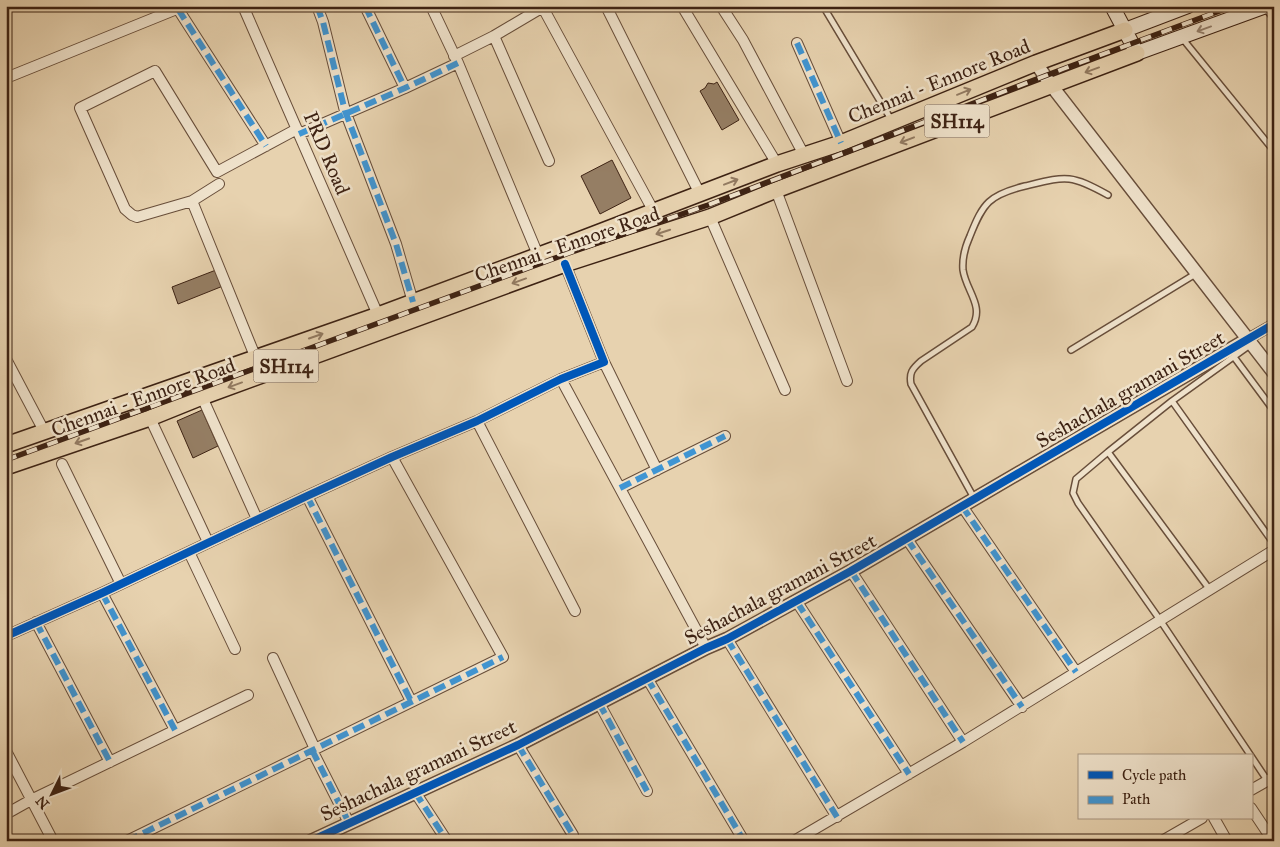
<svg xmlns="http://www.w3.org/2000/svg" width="1280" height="847" viewBox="0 0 1280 847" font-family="'IM FELL Great Primer',serif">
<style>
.building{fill:#957e64;stroke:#3d2213}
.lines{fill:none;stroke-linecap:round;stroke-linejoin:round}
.service-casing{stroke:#684e3a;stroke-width:8}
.minor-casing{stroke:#684e3a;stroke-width:12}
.tertiary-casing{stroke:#684e3a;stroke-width:15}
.secondary-casing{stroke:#3d2213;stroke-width:16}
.primary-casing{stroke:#3d2213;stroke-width:18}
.service{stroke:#efe2cb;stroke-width:5}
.minor{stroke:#efe2cb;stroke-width:10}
.tertiary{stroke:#efe2cb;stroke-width:12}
.secondary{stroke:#efe2cb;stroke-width:14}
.primary{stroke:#e7d2af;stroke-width:15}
.rail-casing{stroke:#3d2213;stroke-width:5.5}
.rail{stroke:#efe2cb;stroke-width:4;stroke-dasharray:11;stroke-linecap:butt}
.quiet{stroke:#3f95d3;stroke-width:6;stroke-dasharray:12 6;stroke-linecap:butt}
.cycleway-casing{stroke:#efe2cb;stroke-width:11}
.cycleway{stroke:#0057b8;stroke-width:8}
.oneway{stroke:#96826f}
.oneway2{stroke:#927a61}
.labels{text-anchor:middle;stroke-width:5;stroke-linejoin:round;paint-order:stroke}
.shield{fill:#efe2cb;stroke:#725c4a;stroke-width:1}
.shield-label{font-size:19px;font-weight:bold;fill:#3d2213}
.street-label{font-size:20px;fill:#3d2213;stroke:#efe2cb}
</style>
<rect width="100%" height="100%" fill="#e7d2af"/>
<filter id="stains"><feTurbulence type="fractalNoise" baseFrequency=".004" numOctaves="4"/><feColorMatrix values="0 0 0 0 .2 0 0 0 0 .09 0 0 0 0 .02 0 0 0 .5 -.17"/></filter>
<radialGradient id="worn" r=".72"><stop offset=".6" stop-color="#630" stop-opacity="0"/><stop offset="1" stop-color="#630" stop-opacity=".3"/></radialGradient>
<path class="building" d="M717 82 739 120 722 130 700 91 705 88 708 83 714 84Z
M612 160 631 198 600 214 581 176Z
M216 270 223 286 178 304 172 287Z
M202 410 218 446 193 458 177 421Z"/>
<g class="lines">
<defs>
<path id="service" d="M823 6 892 121
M1264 7 1274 19
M1182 38 1274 151
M1250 345 1172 401 1108 452 1076 479 1073 493 1078 503 1160 620 1251 756
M1071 350 1197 273
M1234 357 1274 411
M1172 401 1274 544
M1108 452 1210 590
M974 498 911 384C909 373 912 369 921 361L972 327C985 306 966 291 963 270 962 258 965 247 970 236 983 203 989 195 1025 186 1067 176 1070 174 1108 195
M1251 756 1267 780"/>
<path id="minor" d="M243 6 378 315
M317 6 323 22 345 111 396 244 413 302
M365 6 405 88
M431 6 458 63 538 255
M542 6 653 210
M606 6 700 194
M682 6 777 164
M721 6 743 40 804 155
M178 9 266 146
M494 36 549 161
M797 43 841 143
M454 56 494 36 543 7
M6 78 184 6
M299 134 405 88 458 63
M219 184 192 201 137 217 132 215 125 209 80 108 155 71 217 172 297 129
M776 190 847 381
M192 201 255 356
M710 217 785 390
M1248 339 1274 324
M6 359 44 431
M604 362 657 470
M561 379 706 648
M202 397 257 519
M150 418 208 542
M477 421 575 611
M62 464 121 584
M620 488 725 436
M307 496 411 701
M962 506 1076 672
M907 539 1022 707
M189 552 235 649
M851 571 963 742
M102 593 175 730
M797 602 909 774
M36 622 110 762
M6 636 102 593 307 496 392 457 477 421 561 379 604 362 565 264
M727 639 837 817
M273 658 315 749
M647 678 744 841
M599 703 647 791
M518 745 573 835
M312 750 349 823
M6 751 53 841
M1251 790 1274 777
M415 792 447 841
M1251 808 1273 841
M6 814 31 800 248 695
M1214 818 1227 841
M127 841 503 657 392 457
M794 841 963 742 1274 550
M1162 841 1202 818"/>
<path id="tertiary" d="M1036 63 1051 85 1274 373
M311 841 518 745 706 648 727 639 851 571 1248 339"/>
<path id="secondary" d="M1112 6 1137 53 1266 6
M1125 30 1188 6"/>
<path id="primary" d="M6 445 378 315 558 248 777 164 841 143 1036 63 1125 30
M6 467 150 418 202 397 565 264 710 217 776 190 1137 53"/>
</defs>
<use href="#service" class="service-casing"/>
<use href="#minor" class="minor-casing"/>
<use href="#tertiary" class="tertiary-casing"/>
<use href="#secondary" class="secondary-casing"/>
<use href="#primary" class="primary-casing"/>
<use href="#service" class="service"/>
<use href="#minor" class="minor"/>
<use href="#tertiary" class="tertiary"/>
<use href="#secondary" class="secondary"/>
<use href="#primary" class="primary"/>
<defs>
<path id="rail" d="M6 460 569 253 708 205 1063 69 1233 6"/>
</defs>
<use href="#rail" class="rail-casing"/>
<use href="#rail" class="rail"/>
<path class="quiet" d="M317 6 323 22 345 111 396 244 413 302
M365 6 405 88
M178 9 266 146
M797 43 841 143
M299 134 405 88 458 63
M620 488 725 436
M307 496 411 701
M962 506 1076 672
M907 539 1022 707
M851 571 963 742
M102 593 175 730
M797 602 909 774
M36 622 110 762
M727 639 837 817
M647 678 744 841
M599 703 647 791
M518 745 573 835
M312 750 349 823
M415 792 447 841
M127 841 503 657"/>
<defs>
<path id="cycleway" d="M6 636 102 593 307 496 392 457 477 421 561 379 604 362 565 264
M311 841 518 745 706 648 727 639 851 571 1274 324"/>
</defs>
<use href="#cycleway" class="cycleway-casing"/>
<use href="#cycleway" class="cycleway"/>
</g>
<defs><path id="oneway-shaft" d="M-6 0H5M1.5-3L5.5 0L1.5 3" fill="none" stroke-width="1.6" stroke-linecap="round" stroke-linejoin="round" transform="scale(1.25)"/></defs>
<use class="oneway" href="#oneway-shaft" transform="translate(1204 29) rotate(160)"/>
<g class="oneway2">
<use href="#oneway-shaft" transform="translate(1092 70) rotate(160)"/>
<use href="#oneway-shaft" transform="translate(964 92) rotate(-22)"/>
<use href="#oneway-shaft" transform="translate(907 140) rotate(159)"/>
<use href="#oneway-shaft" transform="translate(731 182) rotate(-21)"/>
<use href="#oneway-shaft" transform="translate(663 232) rotate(162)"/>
<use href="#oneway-shaft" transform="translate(519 281) rotate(160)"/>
<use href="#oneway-shaft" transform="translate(316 336) rotate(-19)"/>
<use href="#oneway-shaft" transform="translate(235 385) rotate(160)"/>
<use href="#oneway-shaft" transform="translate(82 441) rotate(161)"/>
</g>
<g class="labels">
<g class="shield">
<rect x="924.5" y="104.5" width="65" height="33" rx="4"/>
<rect x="253.5" y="349.5" width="65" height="33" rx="4"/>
</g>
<g class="shield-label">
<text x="957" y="128">SH114</text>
<text x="286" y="373">SH114</text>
</g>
<g class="street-label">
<text transform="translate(939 81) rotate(-22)" y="7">Chennai - Ennore Road</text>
<text transform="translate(327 153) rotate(67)" y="7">PRD Road</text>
<text transform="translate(567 244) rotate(-19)" y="7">Chennai - Ennore Road</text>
<text transform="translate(1130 389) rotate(-30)" y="7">Seshachala gramani Street</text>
<text transform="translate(143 397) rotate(-20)" y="7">Chennai - Ennore Road</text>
<text transform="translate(780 589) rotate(-28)" y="7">Seshachala gramani Street</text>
<text transform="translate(418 770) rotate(-25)" y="7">Seshachala gramani Street</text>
</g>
</g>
<rect width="1280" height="847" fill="none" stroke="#e7d2af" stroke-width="25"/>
<rect x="8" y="8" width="1265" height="832" fill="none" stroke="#3d2213" stroke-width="2.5"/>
<rect x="12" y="12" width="1255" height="822" fill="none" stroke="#3d2213"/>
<rect x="1078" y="754" width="175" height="65" fill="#efe2cb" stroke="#a89581"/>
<rect x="1088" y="771" width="25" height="8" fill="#0057b8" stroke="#a89581"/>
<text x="1122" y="780" font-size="15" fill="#3d2213">Cycle path</text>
<rect x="1088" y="796" width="25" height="8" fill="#3f95d3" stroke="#a89581"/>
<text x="1122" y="804" font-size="15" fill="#3d2213">Path</text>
<g transform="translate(52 794) rotate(228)" stroke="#efe2cb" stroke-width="4" paint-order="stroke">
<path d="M0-4L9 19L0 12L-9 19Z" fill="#3d2213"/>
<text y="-8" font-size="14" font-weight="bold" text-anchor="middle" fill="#3d2213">N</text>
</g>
<rect width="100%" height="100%" filter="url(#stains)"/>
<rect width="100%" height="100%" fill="url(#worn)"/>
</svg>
